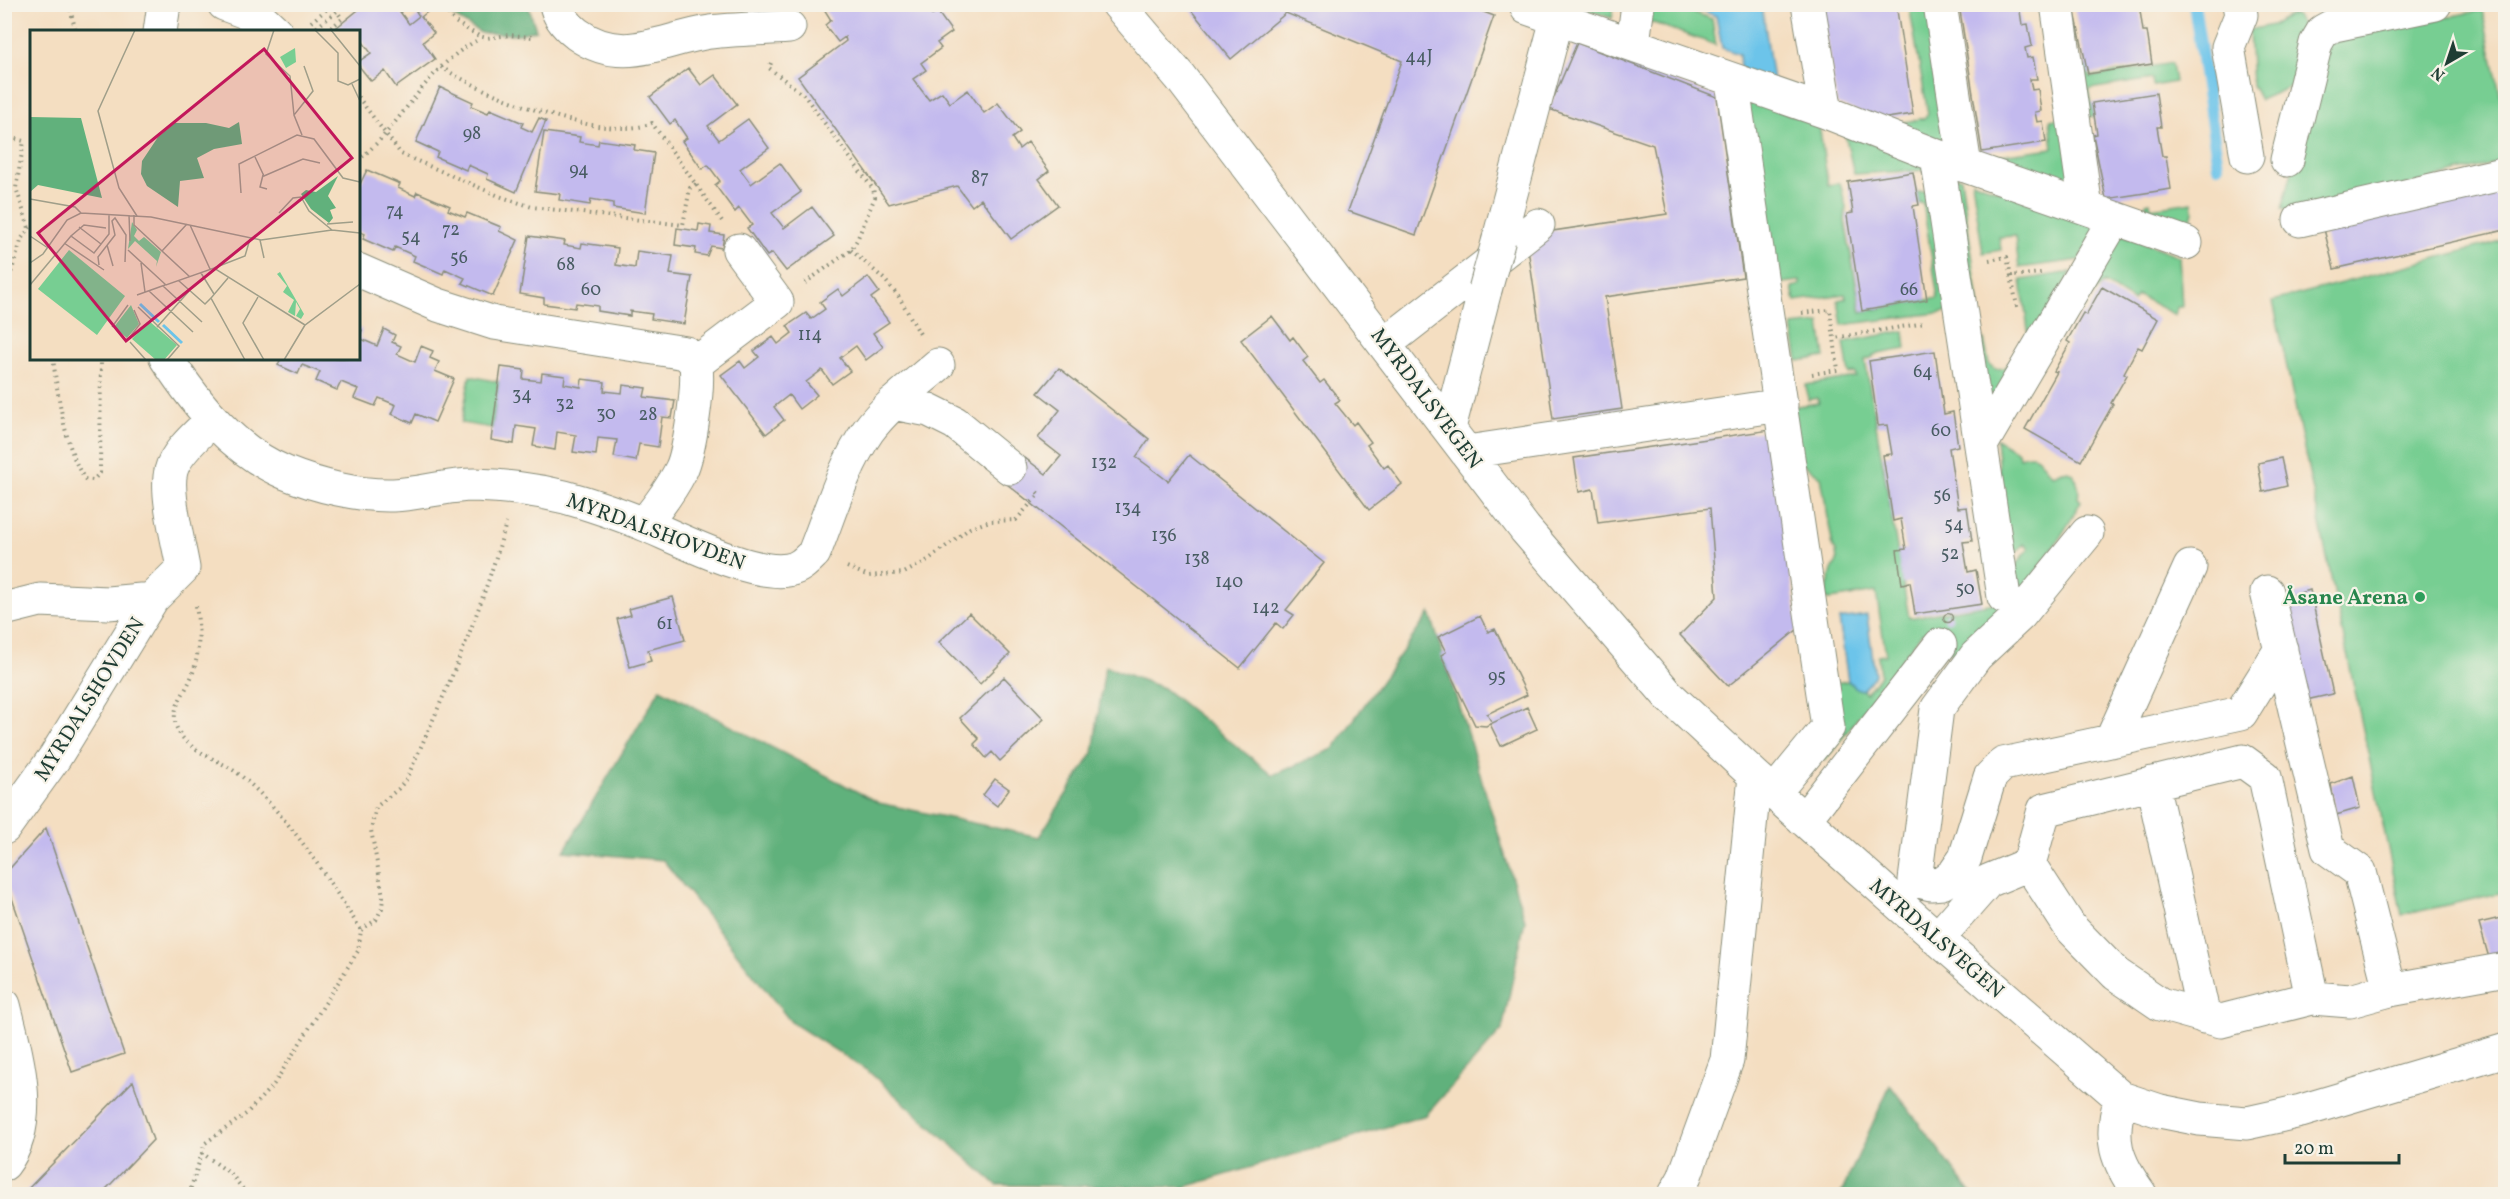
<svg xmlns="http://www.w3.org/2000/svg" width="2510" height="1199" viewBox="0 0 2510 1199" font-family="Vollkorn,serif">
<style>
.green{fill:#77ce92;stroke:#4b8663;stroke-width:1.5}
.forest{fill:#61b17c;stroke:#407758;stroke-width:1.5}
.water{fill:#6cc4ea;stroke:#46808f;stroke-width:1.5}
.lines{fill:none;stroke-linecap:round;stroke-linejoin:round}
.stream{stroke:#6cc4ea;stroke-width:12}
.building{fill:#c3baee}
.minor-casing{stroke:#8a8e7a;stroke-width:35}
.path{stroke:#8a8e7a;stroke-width:4;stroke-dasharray:1.5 4.5;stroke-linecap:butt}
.minor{stroke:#fff;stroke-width:33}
.minor-bridge-casing{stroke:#8a8e7a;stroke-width:35;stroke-linecap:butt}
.minor-bridge{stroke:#fff;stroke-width:33}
.leisure-dot{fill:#2e9e5b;stroke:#f7f3e8;stroke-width:2}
.labels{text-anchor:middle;stroke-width:4.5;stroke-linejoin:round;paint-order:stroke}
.number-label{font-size:18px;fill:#485c62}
.street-label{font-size:21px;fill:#1f3d34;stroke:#f7f3e8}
.leisure-label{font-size:21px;font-weight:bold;fill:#27864d;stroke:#f7f3e8;text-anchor:end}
.inset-river{fill:none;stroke:#6cc4ea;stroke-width:3}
.inset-road{fill:none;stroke:#9f9e89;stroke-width:1.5}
.view{fill:#c2185b;fill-opacity:0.15;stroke:#c2185b;stroke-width:3}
.inset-edge{fill:none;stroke:#1f3d34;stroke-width:3}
</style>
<rect width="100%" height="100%" fill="#f7f3e8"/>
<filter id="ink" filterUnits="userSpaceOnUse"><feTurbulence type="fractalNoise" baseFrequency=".0167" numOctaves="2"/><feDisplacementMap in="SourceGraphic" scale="12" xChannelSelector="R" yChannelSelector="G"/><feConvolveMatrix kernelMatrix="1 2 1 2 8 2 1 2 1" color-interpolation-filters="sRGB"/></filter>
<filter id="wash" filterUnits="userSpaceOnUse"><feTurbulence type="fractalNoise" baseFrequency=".008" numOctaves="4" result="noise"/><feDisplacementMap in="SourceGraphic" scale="24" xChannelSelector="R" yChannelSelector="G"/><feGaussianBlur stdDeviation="1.35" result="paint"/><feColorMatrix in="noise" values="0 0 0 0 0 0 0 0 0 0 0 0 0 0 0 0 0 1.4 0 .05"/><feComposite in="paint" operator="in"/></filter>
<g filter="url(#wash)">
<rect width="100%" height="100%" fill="#f4dec1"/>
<path class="green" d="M1573 5H1614L1612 18Z
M1648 5H1673L1712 19 1716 45 1645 20Z
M1909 5H1930L1952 149 1892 125 1924 118 1928 114Z
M2482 10 2505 117V161L2297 212 2282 209 2327 42Z
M2294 14 2305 28 2294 85 2260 100 2252 85 2249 30 2272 25Z
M2172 63 2175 82 2153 86 2152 79 2089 89 2094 116 2083 118 2075 69 2088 67 2090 77Z
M1745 99 1819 124 1828 185 1840 183 1846 207 1845 221 1861 312 1938 298 1923 203H1919L1917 192 1928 191 1925 170 1854 174 1845 134 1931 166 1953 311 1842 325 1838 300 1846 298 1845 294 1795 301 1792 287 1800 285V281L1773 284Z
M2065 118 2077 194 1978 158 2053 148 2050 120Z
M1949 173 1961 178 1979 304 1970 305Z
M1972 181 2098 227 2079 260 2019 268 2015 236 1999 237 2001 250 1983 253Z
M2150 202 2151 208 2192 202 2193 212 2186 233 2142 218 2146 203Z
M2116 232 2179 256 2182 307H2177L2175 315 2137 295 2133 301 2104 283 2091 296 2081 291Z
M2505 240V892L2402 915 2273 301Z
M2071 272 2030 344 2021 280Z
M1820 323 1825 357 1798 361 1792 326Z
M1904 331 1906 349 1873 355V357L1865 360 1909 618 2000 602 2006 606 1956 656 1922 633 1825 761 1818 755 1834 683 1848 681 1858 689 1863 690 1866 694 1880 675 1878 656 1886 655 1876 592 1824 600 1832 570 1837 561 1836 551 1833 547 1821 477 1799 461 1790 407 1819 403 1818 398 1808 400 1806 385 1856 377 1855 373 1849 374 1844 342Z
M1984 340 1989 364 1995 369 2005 368 2020 349 1986 421 1974 342Z
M470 376 499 382 492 428 461 423Z
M1996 439 2018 452 2019 457C2043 449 2039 466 2053 475 2056 475 2058 472 2062 471 2077 469 2080 488 2078 498L2081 501C2064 535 2043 563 2019 593L2010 572 2029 549 2024 544 2008 561Z"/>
<path class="forest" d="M446 5H528L536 30 519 34 481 33 453 16Z
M1430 613 1525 920 1502 1030 1426 1115 1185 1187 997 1185 868 1071 791 1022 663 860 564 851 660 689 879 803 1039 837 1093 753 1105 666 1163 688 1273 775 1333 749Z
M1890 1085 1972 1194H1841Z"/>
<path class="water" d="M1686 5H1762L1773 81 1740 69 1739 54 1722 48 1716 16Z
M1867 615 1875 675 1863 690 1858 689 1848 681 1839 619Z"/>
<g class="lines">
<path class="stream" d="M2194 4 2218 166"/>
</g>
<g id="blocks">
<path class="building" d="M354 4H404L398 9 409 24 419 16 414 8 419 4H427L431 9 421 17 434 33 423 42 435 59 396 87 385 71 371 81 358 65V62L371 53 360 38 358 40V32H331L358 10Z
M830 4H925L932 15 937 11 952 32 937 43 941 48 921 63 926 70 913 79 929 100 942 92 950 103 968 90 984 113 998 103 1020 132 1012 138 1019 149 1028 142 1049 171 1039 179 1058 205 1011 239 981 199 972 206 957 186 889 204 798 77 846 41 845 37 838 42 825 25 831 20 824 9Z
M1186 4H1463L1494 16 1416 235 1348 211 1402 61 1286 13 1231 59Z
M1821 4H1896L1913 114 1880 119 1837 104Z
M1959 4H2019L2022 25 2028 24 2032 46 2025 48 2027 58 2033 57 2037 79H2030L2032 90 2038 89 2041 111 2035 112 2037 122 2043 121 2046 142 1982 152Z
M2077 4H2139L2143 31H2147L2152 64 2088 74 2075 12V9H2078Z
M1577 43 1717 97 1743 277 1605 297 1622 409 1553 419 1526 235 1667 214 1653 145 1549 109Z
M688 68 701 85 715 75 737 104 708 126 719 140 748 119 769 148 740 169 751 184 780 163 801 192 772 213 784 228 812 207 834 236 786 271 772 253 767 256 747 228 752 225 739 208 735 212 715 185 720 181 708 165 702 169 682 141 687 138 675 120 670 124 650 97Z
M440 87 473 102 471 106 488 113 490 109 523 123 521 127 532 132 539 118 546 121 516 192 487 179 488 174 468 165 466 170 436 157 438 152 416 142Z
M2156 93 2161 127H2157L2162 156H2166L2171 189 2106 199 2093 135 2097 134 2092 103Z
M544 132 580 137 579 142 598 145 599 140 635 145 634 150 654 153 645 213 613 208V203L591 199 590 205 559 200 560 194 535 191Z
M367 170 400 184 398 188 415 196 417 192 450 206 448 210 465 217 467 213 501 227 499 231 518 240 493 296 462 283 465 278 445 269 443 274 413 261 415 256 395 247 393 252 363 239 365 234 358 231V188Z
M1913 172 1919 205 1913 206 1927 300 1862 311 1847 216V214L1853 213 1848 182Z
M2505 185V230L2334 269 2323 225Z
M699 224 711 226 710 233 724 235 722 248 711 246 707 256 695 254 696 248 675 245 677 228 698 231Z
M529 236 565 241 564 245 581 248 582 243 618 248 616 265 635 268 637 251 673 256 670 274 692 277 684 324 651 319 652 314 630 311V316L598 311V306L576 303 575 308 544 304V298L520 294Z
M868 277 879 292 871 298 889 322 873 333 883 347 866 360 856 346 840 358 850 371 832 384 822 370 806 382 817 395 799 409 789 395 774 407 784 420 766 434 721 375 740 361 745 368 759 357 754 351 773 337 778 344 792 333 787 326 806 313 811 319 825 309 820 302 838 289 843 296Z
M2102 287 2158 319 2142 349 2138 347 2124 373 2127 375 2111 403 2113 404 2081 461 2025 429 2057 372 2054 371 2070 343 2067 341 2083 313 2086 315Z
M1272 316 1290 340 1293 337 1308 357 1303 361 1320 383 1324 380 1340 400 1335 403 1353 425 1356 422 1371 442 1367 445 1384 468 1388 465 1402 484 1369 510 1241 340Z
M358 328 362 330 359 338 377 346 384 329 395 335 392 342 401 346 397 354 415 362 421 346 433 351 430 358 439 362 435 371 454 379 435 422 416 414 412 423 392 414 396 405 379 398 375 406 354 398 358 389 341 382 337 390 316 381 320 372 302 365 298 374 278 365 281 358H358Z
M1935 351 1944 414 1953 412 1958 446 1949 448 1958 508 1967 507 1972 541 1963 542 1968 572 1976 570 1982 604 1915 614 1910 582 1902 584 1897 550 1906 549 1901 519 1893 521 1883 455 1892 454 1887 425 1878 426 1869 361Z
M501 367 524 370 523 379 541 381 542 373 565 376 564 384 581 387 582 379 605 382 604 391 622 393 623 385 646 388 644 397 675 401 672 418 662 417 658 447 639 444 636 461 614 457 617 440 598 438 596 455 573 452 576 435 557 432 555 450 533 446 536 429 516 426 514 444 491 440Z
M1059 368 1149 439 1136 457 1147 465 1168 481 1189 455 1324 563 1286 610 1294 615 1283 629 1276 623 1240 668 1003 481 1025 458 1046 474 1061 456 1038 438 1060 410 1038 393Z
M1770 430 1798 629 1728 686 1680 635 1717 597 1710 508 1598 523 1593 489 1579 492 1574 458Z
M2281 458 2287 486 2263 492 2258 463Z
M2310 590 2333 694 2306 700 2283 598Z
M673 597 685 640 648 650 651 661 630 667 617 619 631 615 629 609Z
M969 613 1010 654 980 684 939 642Z
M1943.5 618a4.5 4.5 0 1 1 9 0a4.5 4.5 0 1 1-9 0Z
M1480 616 1488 632 1495 629 1527 695 1487 714 1492 723 1486 726 1475 725 1441 655 1446 652 1438 637Z
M1004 677 1044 719 1000 761 992 752 986 758 974 744 979 739 960 718Z
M1527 707 1537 729 1501 746 1490 724Z
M2353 776 2360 808 2336 815 2331 784Z
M995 779 1009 789 997 806 983 795Z
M46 828 124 1054 72 1072 4 875Z
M2505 917V961L2491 965 2479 923Z
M133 1081 153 1140 110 1185 101 1194H23Z"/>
</g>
</g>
<g filter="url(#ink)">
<use href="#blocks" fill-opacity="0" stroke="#8a8e7a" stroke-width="1.5"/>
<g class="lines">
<defs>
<path id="minor" d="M224 4 261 18 276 32
M556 4C558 16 568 27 577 34 623 67 662 39 710 32 736 29 763 29 789 27
M1118 4 1180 77 1525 529 1668 695 1755 776 1947 947 2121 1098 2160 1111 2200 1119 2247 1123 2301 1111 2506 1050
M1526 4 1527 8 1826 112 1937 156 2004 597
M1808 4 1826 112
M1940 4 1965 166
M2057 4 2086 208
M2239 4 2241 15 2228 47 2247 156
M160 32 164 4
M1633 44 1638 4
M1732 81 1828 727 1774 793
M1937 156 2186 243
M2287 160 2316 43 2323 31 2334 25 2435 4
M2300 220 2506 173
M1499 239 1557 19
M358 270 438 305 494 323 686 353C688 356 694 360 695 363 701 379 689 454 681 470 671 490 658 507 644 524
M1385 344 1538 225
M166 358C197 405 233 451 286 473 318 486 358 496 393 495 420 494 447 485 474 485 510 486 547 491 582 502 604 509 625 516 646 525 681 540 752 576 788 570 800 568 806 561 814 553 830 513 843 467 868 431 887 405 914 386 938 365
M695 364 777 302 739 250
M893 403 929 410 955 423 1010 468
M1449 428 1485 290
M1981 445 2115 218
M1467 452 1781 405
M2087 533 2020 615 1976 656 1937 709 1915 880 1931 884 1942 883 1954 874 1965 858 1990 777 2003 764 2241 713 2281 649
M2267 592 2328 849 2360 872 2390 990
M4 609 40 600 108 603 152 599 183 568C179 544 165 493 171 471 175 453 199 433 212 420
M2111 741 2190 567
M2243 761 2265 777 2312 998 2221 1021 2160 1004 2116 974 2070 927 2029 864 2044 810Z
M2152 783 2204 1017
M1804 820 1940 645
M4 828 55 757 152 599
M1937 939 1988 881 2029 864
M2312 998 2350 1001 2390 990 2506 969
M4 1005C16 1053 37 1121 4 1164
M2121 1098C2108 1139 2116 1161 2140 1194
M1675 1194 1684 1178 1727 1060 1755 776"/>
</defs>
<use href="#minor" class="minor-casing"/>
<path class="path" d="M69 4 76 32
M441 4 455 22 479 36 487 38 509 35 532 37
M311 22 333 4
M312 31 337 11 342 19 325 32
M771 63 769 68 804 95 873 189 875 197 857 240 851 250 805 283
M441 67C484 94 604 144 652 123L722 221
M358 97 401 154 499 196 532 207 683 225 690 188 696 184
M4 136 24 141 16 188 29 228
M358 161C367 152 377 144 385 134 414 101 435 63 476 41
M851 250 884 279 899 297 920 334
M1989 260 2007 257 2011 276 2041 273
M2011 276 2018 311
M4 295 22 238 32 225
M1802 313 1830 310 1834 338 1925 323
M53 358C57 391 66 453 85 479L93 480 100 473 101 358
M1812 374 1838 370 1834 338
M847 567 869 576 904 573 928 560 970 528 990 521 1016 520 1039 494 1035 490
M196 606C200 630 200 655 191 678 185 693 173 705 175 721 179 750 221 759 240 775 292 819 324 874 361 930L358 951 274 1084 246 1114 204 1144 202 1153 231 1174 247 1194
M361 930 376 920 382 908 383 896 371 830 376 807 398 789 406 780C445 694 481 614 506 523
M189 1194 202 1153"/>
<use href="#minor" class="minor"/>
<defs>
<path id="minor-bridge" d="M1485 290 1499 239"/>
</defs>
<use href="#minor-bridge" class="minor-bridge-casing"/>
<use href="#minor-bridge" class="minor-bridge"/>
</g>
</g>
<circle class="leisure-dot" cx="2420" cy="597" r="6"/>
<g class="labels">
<g class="number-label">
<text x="1419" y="62">44J</text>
<text x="472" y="139">98</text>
<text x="579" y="175">94</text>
<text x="980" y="183">87</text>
<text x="395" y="216">74</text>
<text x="451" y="235">72</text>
<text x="411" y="242">54</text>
<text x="459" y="263">56</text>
<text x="566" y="270">68</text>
<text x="591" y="295">60</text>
<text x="1909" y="295">66</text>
<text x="810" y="340">114</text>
<text x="1923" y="377">64</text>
<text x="522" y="400">34</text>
<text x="565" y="409">32</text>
<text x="606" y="419">30</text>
<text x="648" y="420">28</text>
<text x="1941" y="436">60</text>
<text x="1104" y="468">132</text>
<text x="1942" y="501">56</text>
<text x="1128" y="513">134</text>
<text x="1954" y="530">54</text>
<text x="1164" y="541">136</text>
<text x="1950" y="559">52</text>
<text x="1197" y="564">138</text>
<text x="1229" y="587">140</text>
<text x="1965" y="594">50</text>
<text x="1266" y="613">142</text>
<text x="665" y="629">61</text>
<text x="1497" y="682">95</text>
</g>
<g class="street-label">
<text transform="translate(1427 398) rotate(53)" y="7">MYRDALSVEGEN</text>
<text transform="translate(656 531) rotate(20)" y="7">MYRDALSHOVDEN</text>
<text transform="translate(89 699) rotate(-58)" y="7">MYRDALSHOVDEN</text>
<text transform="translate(1937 938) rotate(41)" y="7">MYRDALSVEGEN</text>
</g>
<g class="leisure-label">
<text x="2408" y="604">Åsane Arena</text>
</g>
</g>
<g transform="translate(30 30)">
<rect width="330" height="330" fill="#f4dec1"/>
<path d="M265 18 266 32 256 38 250 27ZM102 192 107 200 104 206 109 211 114 207 131 222 126 237 127 231 105 211 98 219ZM39 220 95 266 67 305 8 259ZM250 242 274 284 271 289 276 292 266 286 270 279 266 272 265 286 258 282 264 270 253 262 257 256 247 244ZM101 275 109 294 97 308 84 297ZM119 291 147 315 134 330H126L102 309Z" fill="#77ce92"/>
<path d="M0 87 51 88 72 168 8 155 0 162ZM209 92 212 114 184 119 167 128 174 148 150 151 148 177 117 156 111 144 112 131 128 107 145 93H176L199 98ZM308 146 298 166 306 178 300 180 303 188 299 193 281 179 271 164 276 160 286 162Z" fill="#61b17c"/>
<path class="inset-river" d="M110 274 129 292M133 295 152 313"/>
<path class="inset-road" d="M105 0 68 81 89 158 107 186M244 0 236 24 260 46 264 85M285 0 308 23V51L318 55 330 49M301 0 330 36M322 54 330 71M272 105 264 85 283 61 274 36M225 127 234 146 273 129 290 133M233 145 230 157 237 159M211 163 209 134 267 105 284 109 313 148 330 152M0 169 45 177 51 183M249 183 263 168 271 167 279 181 302 200M99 185 100 211M104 185V195L160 247M297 194 323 192M160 195 180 239M49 197 71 214M76 198 54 195 41 206 64 223 79 204V184M0 206 18 218M230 210 234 228M34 213 74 240M77 215 83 236M98 220 136 255 184 238 275 295 330 254M132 221 157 194M0 233 13 224 37 190 51 183 121 187 231 210 302 200 330 203M111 233 115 262M69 235 68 227 85 205 82 191 85 188 96 205 95 232M184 238 215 226 220 209M171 243 184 264M198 248 181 268 215 330M149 251 175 274 181 268M0 255 41 206M133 256 172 292M119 261 163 302M107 265 135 255M228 267 213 293 234 330M108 277 149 316 137 330M82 297 98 275M127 297 160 260M99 308 110 294 104 280M100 312 116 330M254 330 275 295"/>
<path class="view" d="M234 19 322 128 96 311 8 203Z"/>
<rect width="330" height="330" class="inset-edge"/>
</g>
<rect width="2510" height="1199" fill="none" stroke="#f7f3e8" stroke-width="24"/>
<g transform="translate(2447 63) rotate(219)" stroke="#f7f3e8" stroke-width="4.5" paint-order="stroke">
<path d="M0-4.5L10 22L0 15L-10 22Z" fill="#1f3d34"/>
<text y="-9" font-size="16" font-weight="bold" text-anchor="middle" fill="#1f3d34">N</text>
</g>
<path d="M2285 1154v9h114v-9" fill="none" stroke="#1f3d34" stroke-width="3"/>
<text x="2294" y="1154" font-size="18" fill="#1f3d34" stroke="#f7f3e8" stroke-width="4.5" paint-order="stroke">20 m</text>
</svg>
